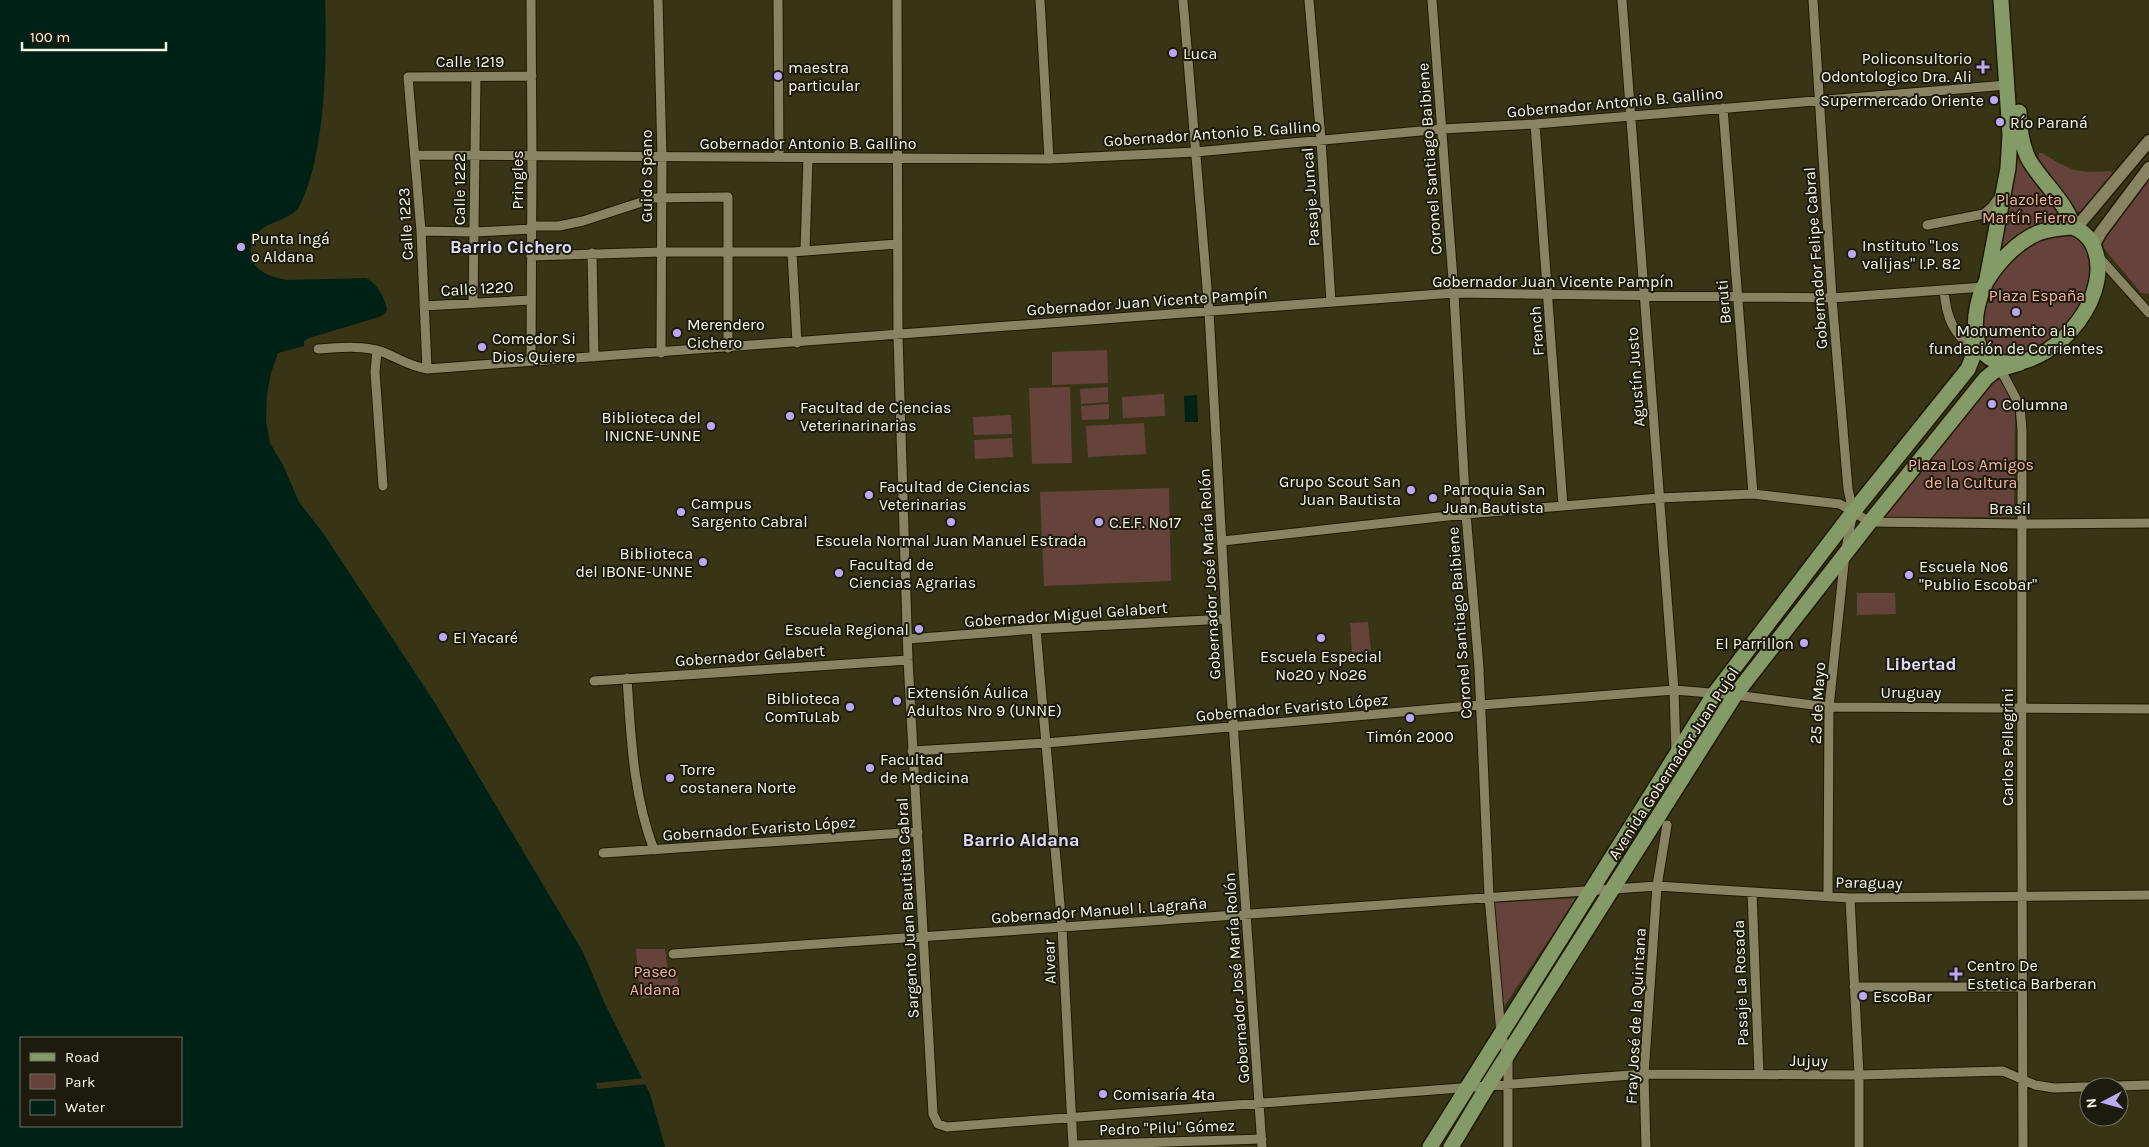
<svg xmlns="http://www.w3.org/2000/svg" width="2149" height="1147" viewBox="0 0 2149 1147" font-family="Karla,sans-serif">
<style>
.green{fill:#65433b}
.water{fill:#002116;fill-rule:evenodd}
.pier{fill:#383416}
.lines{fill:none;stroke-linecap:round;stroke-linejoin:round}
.minor-casing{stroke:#201b00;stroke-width:11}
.secondary-casing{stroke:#201b00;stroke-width:15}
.primary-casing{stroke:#201b00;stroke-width:18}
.minor{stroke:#888463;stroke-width:9}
.secondary{stroke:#888463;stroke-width:12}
.primary{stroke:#849b68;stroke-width:15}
.poi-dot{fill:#bca9f5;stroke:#1d1b0e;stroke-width:2}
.labels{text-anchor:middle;stroke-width:4;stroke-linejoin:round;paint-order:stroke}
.poi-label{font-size:16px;fill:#f7f5e3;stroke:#1d1b0e;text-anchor:start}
.street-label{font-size:16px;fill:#f7f5e3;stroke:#1d1b0e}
.park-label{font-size:16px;fill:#f9b3a1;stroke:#1d1b0e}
.neighbourhood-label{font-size:18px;font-weight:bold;fill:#e1dbf8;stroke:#1d1b0e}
</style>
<rect width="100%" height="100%" fill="#383416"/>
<path class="green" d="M2014 125 2063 217 2061 222 2003 250H1999Z
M2039 153H2042C2070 170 2076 174 2110 171L2113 174 2085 209 2081 212 2076 211 2038 160Z
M2149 177V294L2141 293 2103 247 2101 242Z
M2070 234 2084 241 2093 272 2082 308 2051 344 2015 358 1993 353 1986 346 1981 329 1983 306 1993 283 2008 262 2038 239Z
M1107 350 1108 383 1052 385V352Z
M1996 380 2001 381 2004 385 2015 404 2014 517H1881L1990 381Z
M1070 387 1072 463 1032 464 1029 388Z
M1108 387V402L1081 404 1080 389Z
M1164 394 1165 416 1123 418 1122 397Z
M1109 404V419L1082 420 1081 406Z
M1011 415 1012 434 974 435 973 417Z
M1144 423 1146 454 1088 457 1086 426Z
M1012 438 1013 457 975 459 974 440Z
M1169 488 1171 581 1044 586 1040 492Z
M1857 593H1895L1896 614 1857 615Z
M1368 622 1371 651 1352 653 1350 623Z
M1577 898 1503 1008 1494 903Z
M636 949H665L668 969H677L679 996 640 998Z"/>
<path class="water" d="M0 0H325C327 60 326 156 298 209 288 219 274 221 263 228 256 233 252 239 251 247 248 270 268 276 287 280L366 278C377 283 385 298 387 310L382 316 309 338 304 341V346L278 353 271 373 267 394 266 421 270 443 283 465 299 502 323 533 435 703 583 952 605 1004 650 1094 665 1147H0ZM21 1038H181V1126H21Z
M1197 395 1198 422H1185L1184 396Z"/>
<path class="pier" d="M645 1078 648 1084 597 1089 596 1083Z"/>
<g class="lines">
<defs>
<path id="minor" d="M531 0 532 157 531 361
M658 0 662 158 661 353
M778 0 779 157
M897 0 898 336 908 660 933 1114 938 1124 947 1127 1644 1074 1859 1075 2003 1071 2035 1085 2054 1088 2149 1085
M1040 0 1049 159
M1183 0 1209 312 1226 619 1262 1147
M1309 0 1321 140 1331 302
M1432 0 1454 293 1466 514 1479 668 1489 896 1501 1034 1508 1056V1147
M1622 0 1674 690 1676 753
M1813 0 1832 298 1848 489 1853 512 1845 554 1829 707 1828 896
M1723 108 1753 494
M1535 124 1563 506
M416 155 1049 159 1196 152 1442 129 1535 124 2007 85
M1927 225 1984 214 1992 207 2000 196
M531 226H559L583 221 654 198 728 197V348
M421 231 474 232 532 229
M805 250 808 158
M792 252 797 343
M592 253 594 357
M2097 255 2149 313
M531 256 662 252H792L897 244
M1944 291C1947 321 1953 330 1973 351
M473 303 476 77
M424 306 531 300
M318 349C338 348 360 345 380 351 397 357 408 366 427 369L1454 293 1832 298 1984 287
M377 350 375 372 383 486
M1995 368 2004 376 2020 406 2022 430C2022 669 2021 908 2023 1147
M427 369 421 231 408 77 532 76
M1223 541 1466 514 1659 498 1753 494 1840 504 1870 522 2022 524 2149 523
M1036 629 1062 928 1073 1147
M908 639 1036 629 1226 619
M627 678C631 737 633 795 654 850
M594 681 908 660
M912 751 1046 743 1481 705 1674 690 1735 695 1829 707 2149 709
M603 853 918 832
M1752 892 1759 1074
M1850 898 1859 1075V1147
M673 954 1657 886 1850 898 2149 895
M1854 987H2022
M1073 1145 1262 1139
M1646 1147 1644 1074 1657 886 1667 825"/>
<path id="secondary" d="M2076 228 2149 141
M2093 246 2101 232 2149 168"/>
<path id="primary" d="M2019 112C2020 128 2021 143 2028 158 2038 178 2072 208 2072 227
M2072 227C2080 229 2088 236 2092 243 2117 291 2059 363 2009 363 1965 363 1972 309 1986 282 1997 263 2018 241 2038 233 2049 229 2061 228 2072 227Z
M1987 279 2008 168 2010 135 2001 0
M1430 1147 1715 693 1853 512 1968 369 1972 359 1975 333
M1451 1147 1484 1092 1735 695 1870 522 1986 378 1996 370 2020 363"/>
</defs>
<use href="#minor" class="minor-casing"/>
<use href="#secondary" class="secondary-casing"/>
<use href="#primary" class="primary-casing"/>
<use href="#minor" class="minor"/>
<use href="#secondary" class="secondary"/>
<use href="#primary" class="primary"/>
</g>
<g class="poi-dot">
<circle cx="1173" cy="53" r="5"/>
<path d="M1980.5 59.5h5v5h5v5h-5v5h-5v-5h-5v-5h5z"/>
<circle cx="778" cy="76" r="5"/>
<circle cx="1994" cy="100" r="5"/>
<circle cx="2000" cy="122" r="5"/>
<circle cx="241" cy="247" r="5"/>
<circle cx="1852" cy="254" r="5"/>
<circle cx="2016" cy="312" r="5"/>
<circle cx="677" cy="333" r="5"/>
<circle cx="482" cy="347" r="5"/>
<circle cx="1992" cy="404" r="5"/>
<circle cx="790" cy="416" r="5"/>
<circle cx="711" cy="426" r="5"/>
<circle cx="1411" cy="490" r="5"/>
<circle cx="869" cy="495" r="5"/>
<circle cx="1433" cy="498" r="5"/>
<circle cx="681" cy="512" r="5"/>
<circle cx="951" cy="522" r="5"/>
<circle cx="1099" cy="522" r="5"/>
<circle cx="703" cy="562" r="5"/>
<circle cx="839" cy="573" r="5"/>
<circle cx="1909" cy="575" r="5"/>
<circle cx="919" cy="629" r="5"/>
<circle cx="443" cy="637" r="5"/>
<circle cx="1321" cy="638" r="5"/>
<circle cx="1804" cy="643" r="5"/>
<circle cx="897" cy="701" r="5"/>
<circle cx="850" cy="707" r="5"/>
<circle cx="1410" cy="718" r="5"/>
<circle cx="870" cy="768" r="5"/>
<circle cx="670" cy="778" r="5"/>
<path d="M1953.5 966.5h5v5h5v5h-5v5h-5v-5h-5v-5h5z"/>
<circle cx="1863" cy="996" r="5"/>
<circle cx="1103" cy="1094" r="5"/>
</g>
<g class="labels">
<g class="poi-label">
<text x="1183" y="59">Luca</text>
<text x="1972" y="64" text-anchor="end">Policonsultorio<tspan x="1972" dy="18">Odontologico Dra. Ali</tspan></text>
<text x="788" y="73">maestra<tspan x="788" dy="18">particular</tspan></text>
<text x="1984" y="106" text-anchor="end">Supermercado Oriente</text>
<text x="2010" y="128">Río Paraná</text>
<text x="251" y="244">Punta Ingá<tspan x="251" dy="18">o Aldana</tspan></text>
<text x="1862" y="251">Instituto "Los<tspan x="1862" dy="18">valijas" I.P. 82</tspan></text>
<text x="687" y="330">Merendero<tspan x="687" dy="18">Cichero</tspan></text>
<text x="2016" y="336" text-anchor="middle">Monumento a la<tspan x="2016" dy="18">fundación de Corrientes</tspan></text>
<text x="492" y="344">Comedor Si<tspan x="492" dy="18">Dios Quiere</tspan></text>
<text x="2002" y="410">Columna</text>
<text x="800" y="413">Facultad de Ciencias<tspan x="800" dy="18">Veterinarinarias</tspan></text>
<text x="701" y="423" text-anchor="end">Biblioteca del<tspan x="701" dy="18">INICNE-UNNE</tspan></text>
<text x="1401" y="487" text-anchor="end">Grupo Scout San<tspan x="1401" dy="18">Juan Bautista</tspan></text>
<text x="879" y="492">Facultad de Ciencias<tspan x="879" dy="18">Veterinarias</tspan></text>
<text x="1443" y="495">Parroquia San<tspan x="1443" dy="18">Juan Bautista</tspan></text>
<text x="691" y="509">Campus<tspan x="691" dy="18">Sargento Cabral</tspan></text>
<text x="1109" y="528">C.E.F. Nº17</text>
<text x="951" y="546" text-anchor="middle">Escuela Normal Juan Manuel Estrada</text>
<text x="693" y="559" text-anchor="end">Biblioteca<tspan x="693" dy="18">del IBONE-UNNE</tspan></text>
<text x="849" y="570">Facultad de<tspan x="849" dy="18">Ciencias Agrarias</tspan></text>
<text x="1919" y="572">Escuela Nº6<tspan x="1919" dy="18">"Publio Escobar"</tspan></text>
<text x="909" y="635" text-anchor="end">Escuela Regional</text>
<text x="453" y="643">El Yacaré</text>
<text x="1794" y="649" text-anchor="end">El Parrillon</text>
<text x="1321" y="662" text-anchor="middle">Escuela Especial<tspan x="1321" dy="18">Nº20 y Nº26</tspan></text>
<text x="907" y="698">Extensión Áulica<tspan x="907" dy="18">Adultos Nro 9 (UNNE)</tspan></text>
<text x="840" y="704" text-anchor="end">Biblioteca<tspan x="840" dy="18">ComTuLab</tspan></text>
<text x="1410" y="742" text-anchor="middle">Timón 2000</text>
<text x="880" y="765">Facultad<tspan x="880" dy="18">de Medicina</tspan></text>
<text x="680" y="775">Torre<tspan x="680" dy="18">costanera Norte</tspan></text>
<text x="1967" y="971">Centro De<tspan x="1967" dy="18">Estetica Barberan</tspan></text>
<text x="1873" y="1002">EscoBar</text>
<text x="1113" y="1100">Comisaría 4ta</text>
</g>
<g class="street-label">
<text x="470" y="67">Calle 1219</text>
<text transform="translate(1615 102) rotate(-5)" y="6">Gobernador Antonio B. Gallino</text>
<text transform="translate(1212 133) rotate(-4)" y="6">Gobernador Antonio B. Gallino</text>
<text x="808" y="149">Gobernador Antonio B. Gallino</text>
<text transform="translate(1429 159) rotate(-94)" y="6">Coronel Santiago Baibiene</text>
<text transform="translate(646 176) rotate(-90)" y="6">Guido Spano</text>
<text transform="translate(517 180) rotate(-90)" y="6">Pringles</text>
<text transform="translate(459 189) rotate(-90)" y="6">Calle 1222</text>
<text transform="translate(1310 197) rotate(-94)" y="6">Pasaje Juncal</text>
<text transform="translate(405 224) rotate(-93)" y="6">Calle 1223</text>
<text transform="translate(1815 258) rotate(-94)" y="6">Gobernador Felipe Cabral</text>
<text x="1553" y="287">Gobernador Juan Vicente Pampín</text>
<text transform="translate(477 288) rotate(-3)" y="6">Calle 1220</text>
<text transform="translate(1147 301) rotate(-4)" y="6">Gobernador Juan Vicente Pampín</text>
<text transform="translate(1723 302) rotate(-95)" y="6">Beruti</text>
<text transform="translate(1536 331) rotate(-94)" y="6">French</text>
<text transform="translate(1635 377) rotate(-94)" y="6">Agustín Justo</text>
<text x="2010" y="514">Brasil</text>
<text transform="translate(1209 574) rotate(-93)" y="6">Gobernador José María Rolón</text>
<text transform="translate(1066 614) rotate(-4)" y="6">Gobernador Miguel Gelabert</text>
<text transform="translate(1459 623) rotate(-94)" y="6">Coronel Santiago Baibiene</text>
<text transform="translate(750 655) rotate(-4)" y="6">Gobernador Gelabert</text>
<text x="1911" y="698">Uruguay</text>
<text transform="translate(1817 703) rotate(-87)" y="6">25 de Mayo</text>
<text transform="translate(1292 707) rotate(-5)" y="6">Gobernador Evaristo López</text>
<text transform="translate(2007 747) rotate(-90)" y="6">Carlos Pellegrini</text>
<text transform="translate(1673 763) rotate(-57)" y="6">Avenida Gobernador Juan Pujol</text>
<text transform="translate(759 828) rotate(-4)" y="6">Gobernador Evaristo López</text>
<text transform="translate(1869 882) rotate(1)" y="6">Paraguay</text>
<text transform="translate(907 908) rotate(-93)" y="6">Sargento Juan Bautista Cabral</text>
<text transform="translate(1099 910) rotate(-4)" y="6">Gobernador Manuel I. Lagraña</text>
<text transform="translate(1049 962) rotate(-92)" y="6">Alvear</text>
<text transform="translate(1236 978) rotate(-94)" y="6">Gobernador José María Rolón</text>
<text transform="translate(1740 983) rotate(-92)" y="6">Pasaje La Rosada</text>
<text transform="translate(1635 1016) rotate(-87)" y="6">Fray José de la Quintana</text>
<text transform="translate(1809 1060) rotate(1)" y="6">Jujuy</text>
<text transform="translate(1167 1127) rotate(-2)" y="6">Pedro "Pilu" Gómez</text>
</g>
<g class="park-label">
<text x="2029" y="205">Plazoleta<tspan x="2029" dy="18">Martín Fierro</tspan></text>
<text x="2037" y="301">Plaza España</text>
<text x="1971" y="470">Plaza Los Amigos<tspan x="1971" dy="18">de la Cultura</tspan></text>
<text x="655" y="977">Paseo<tspan x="655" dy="18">Aldana</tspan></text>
</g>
<g class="neighbourhood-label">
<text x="511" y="253">Barrio Cichero</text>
<text x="1921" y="670">Libertad</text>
<text x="1021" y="846">Barrio Aldana</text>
</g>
</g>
<rect x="20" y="1037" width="162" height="90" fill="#1d1b0e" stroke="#747263"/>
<rect x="30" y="1053" width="25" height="8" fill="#849b68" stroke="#747263"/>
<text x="65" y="1062" font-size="15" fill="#f7f5e3">Road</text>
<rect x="30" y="1074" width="25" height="15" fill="#65433b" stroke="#747263"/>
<text x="65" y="1087" font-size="15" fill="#f7f5e3">Park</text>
<rect x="30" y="1100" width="25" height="15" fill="#002116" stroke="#747263"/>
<text x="65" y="1112" font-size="15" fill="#f7f5e3">Water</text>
<g transform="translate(2104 1102) rotate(264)"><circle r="24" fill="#1d1b0e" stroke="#747263"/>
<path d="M0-4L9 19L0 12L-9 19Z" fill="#bca9f5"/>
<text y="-8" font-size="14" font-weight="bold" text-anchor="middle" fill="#f7f5e3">N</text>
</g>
<path d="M22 42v8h144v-8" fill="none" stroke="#f7f5e3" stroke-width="2.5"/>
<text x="30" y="42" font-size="15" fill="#f7f5e3" stroke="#1d1b0e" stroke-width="4" paint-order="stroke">100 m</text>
</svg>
